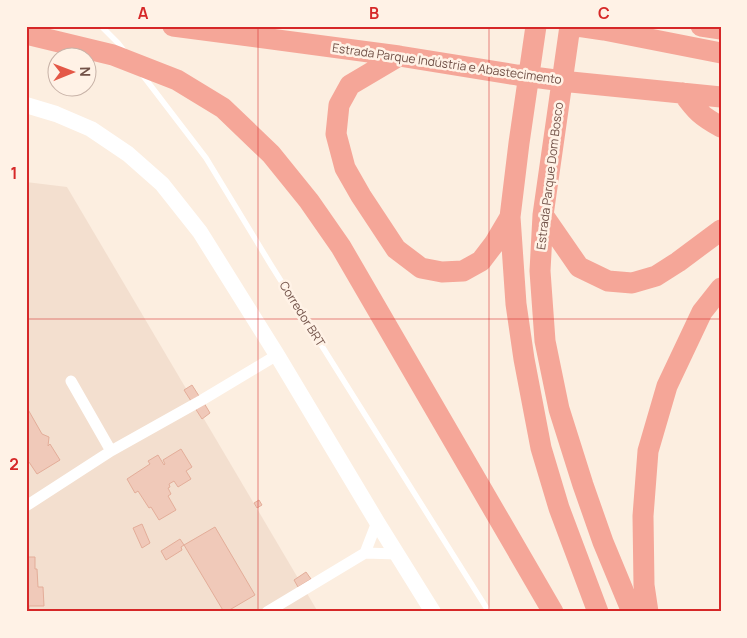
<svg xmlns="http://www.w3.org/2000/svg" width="747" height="638" viewBox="0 0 747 638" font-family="Manrope,sans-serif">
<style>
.residential{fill:#f3dfcf}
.building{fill:#f0c9b9;stroke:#e3ad99}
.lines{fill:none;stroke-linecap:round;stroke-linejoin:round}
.lane{stroke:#fff;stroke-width:5.5}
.street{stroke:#fff;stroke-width:11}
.secondary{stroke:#fff;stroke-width:16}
.highway{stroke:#f5a698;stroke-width:21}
.grid{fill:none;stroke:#d62828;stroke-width:1;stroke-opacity:0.55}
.labels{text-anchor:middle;stroke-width:5;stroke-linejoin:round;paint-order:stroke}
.street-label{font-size:12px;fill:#725248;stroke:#fff2e6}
.neatline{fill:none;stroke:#d62828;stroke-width:2}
.grid-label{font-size:16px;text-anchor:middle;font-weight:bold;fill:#d62828}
</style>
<rect width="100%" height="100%" fill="#fceee0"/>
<path class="residential" d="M26 182 67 187 318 612H26Z"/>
<path class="building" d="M192 385 199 396 191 401 184 390Z
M204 403 210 413 202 419 195 408Z
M26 406 42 434 49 437 48 446 50 444 60 460 37 474 29 462 26 464Z
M181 449 192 467 186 471 191 479 178 487 174 481 169 484 170 487 168 488 171 494 168 496 176 510 159 520 151 507 149 508 138 491 135 493 127 479 150 464 148 461 158 455 164 465 165 464 163 460Z
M259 500 262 505 257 508 254 503Z
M142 524 150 543 142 548 133 528Z
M215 527 255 595 226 612H224L184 545Z
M180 539 184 545 181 547 182 550 166 560 161 551Z
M26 557H35V569H37L38 587H43L44 606H29V612H26Z
M306 572 311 579 298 587 294 580Z"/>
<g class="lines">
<path class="lane" d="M101 26 118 43 125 52
M141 73 206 158 271 265 489 612"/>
<path class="street" d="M71 381 111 451
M26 506 111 451 202 400 277 355
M365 553 377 522
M267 612 365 553 397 554"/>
<path class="secondary" d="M26 105 56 114 91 129 128 154 162 184 200 232 277 355 377 522 433 612"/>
<path class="highway" d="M173 26 399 56 517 75 571 82 721 97
M536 26 519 143 510 217 516 304 524 359 541 448 559 508 598 612
M570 26 543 215 540 271 545 341 559 409 583 485 603 542 632 612
M577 26 604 30 721 53
M701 26 721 29
M26 34 113 55 177 80 223 108 271 154 309 201 341 247 553 612
M399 56 350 85 339 105 336 134 345 168 361 196 396 249 421 268 442 272 463 271 481 261 494 244 510 217
M683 93C696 111 701 116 721 127
M543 215 579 267 608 281 632 283 656 276 678 262 721 230
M648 612 644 585 643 516 648 451 667 386 702 312 721 288"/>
</g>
<path class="grid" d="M258 26V612M489 26V612M26 319H721"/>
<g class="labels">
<g class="street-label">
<text transform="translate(447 64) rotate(8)" y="4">Estrada Parque Indústria e Abastecimento</text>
<text transform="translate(550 176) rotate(-83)" y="4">Estrada Parque Dom Bosco</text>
<text transform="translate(302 314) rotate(58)" y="4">Corredor BRT</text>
</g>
</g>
<rect width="747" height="638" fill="none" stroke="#fff2e6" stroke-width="55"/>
<g transform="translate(72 72) rotate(89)"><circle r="24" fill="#fff2e6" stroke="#c7b2a7"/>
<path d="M0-4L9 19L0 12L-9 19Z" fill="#e45847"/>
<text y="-8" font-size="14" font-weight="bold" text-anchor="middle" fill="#725248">N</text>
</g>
<rect x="28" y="28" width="692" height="582" class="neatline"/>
<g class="grid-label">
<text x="143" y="19">A</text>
<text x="374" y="19">B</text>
<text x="604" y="19">C</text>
<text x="14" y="179">1</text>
<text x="14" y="470">2</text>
</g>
</svg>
